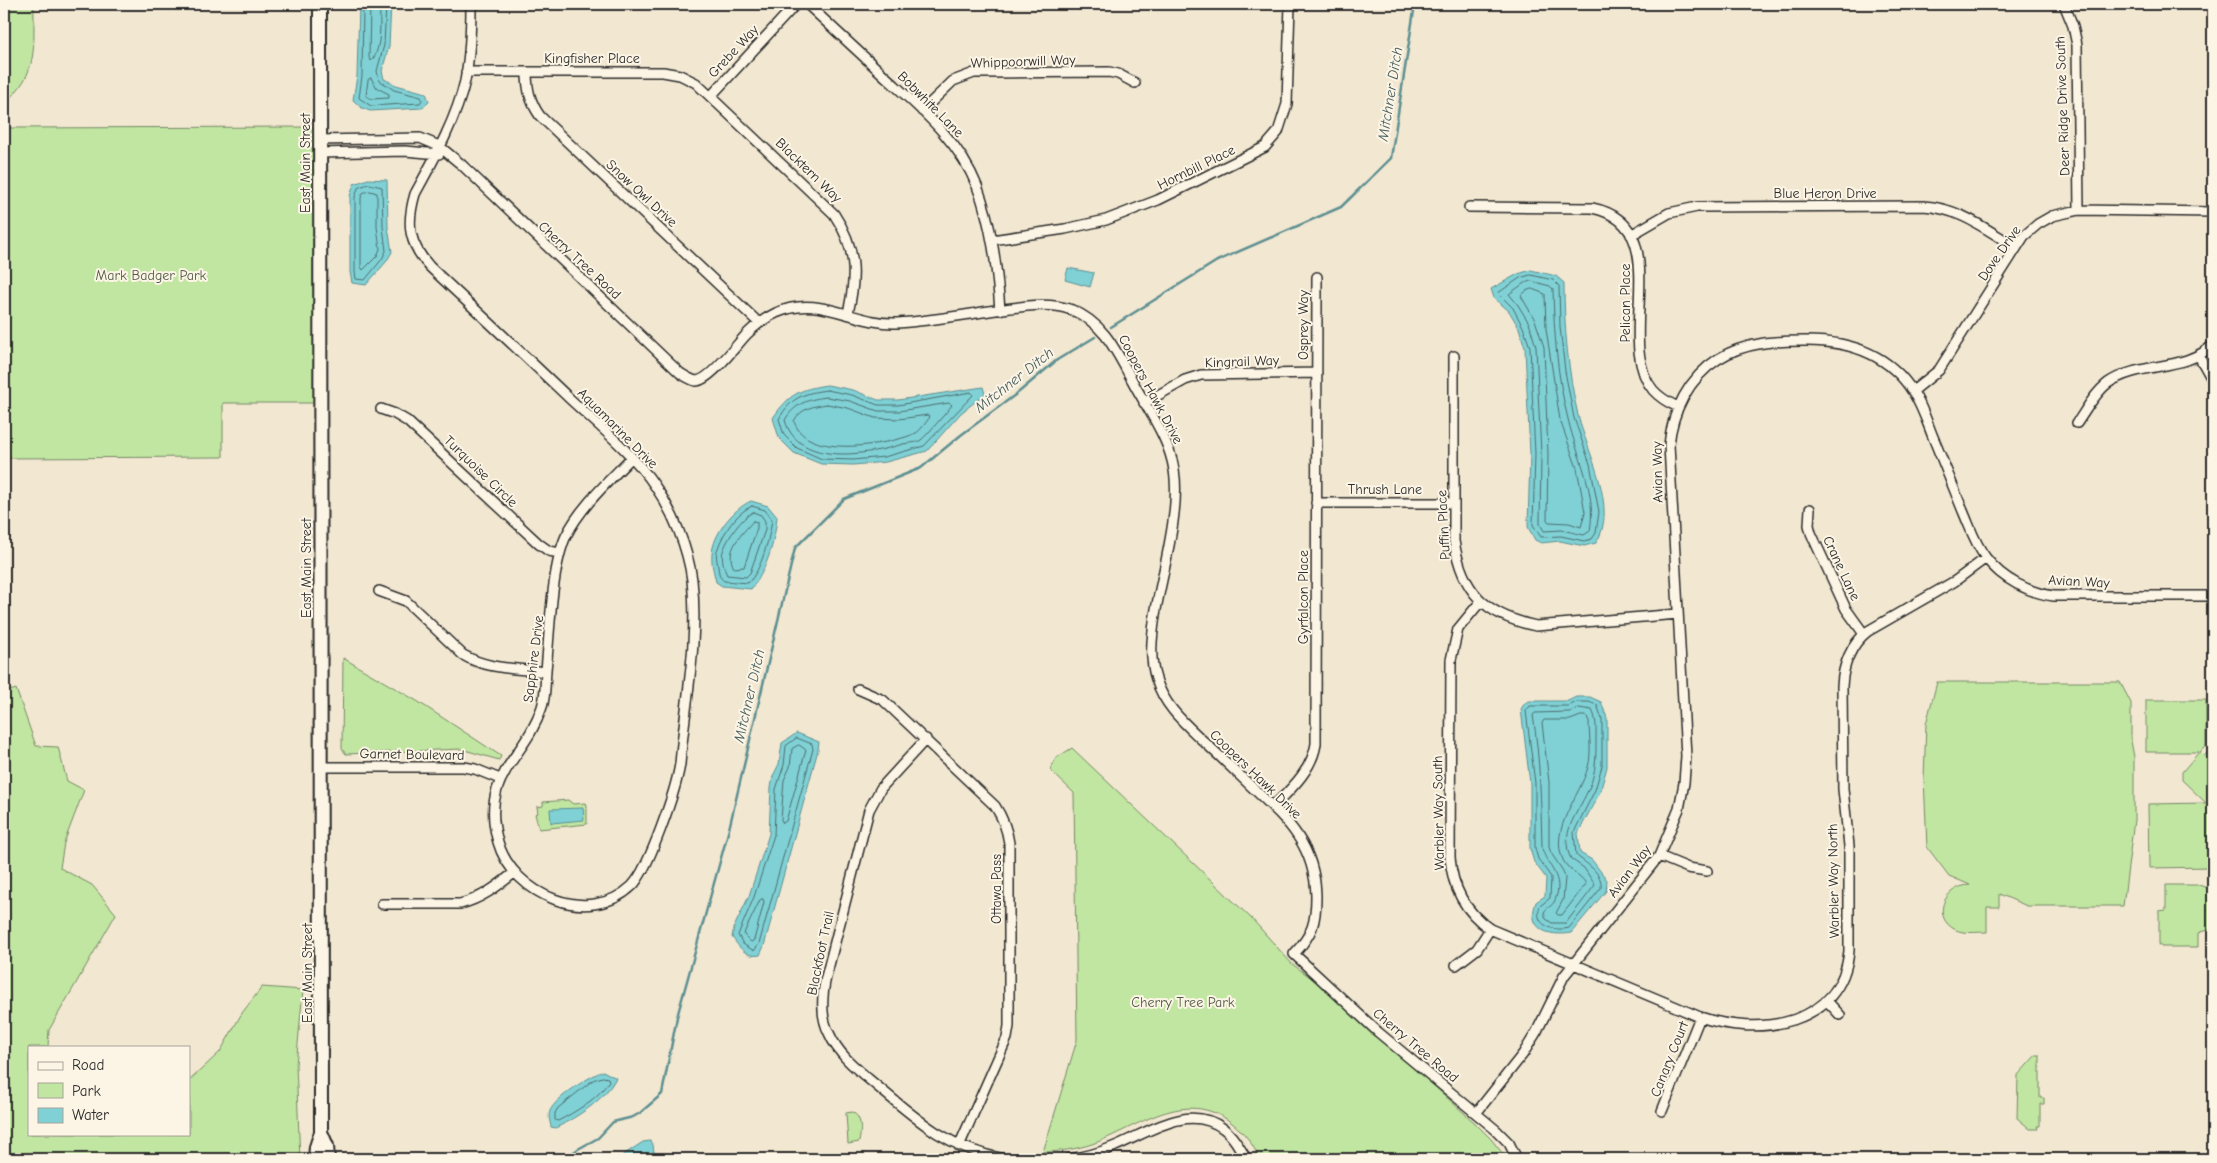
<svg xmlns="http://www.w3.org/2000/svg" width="2217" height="1163" viewBox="0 0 2217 1163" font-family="'Comic Neue',sans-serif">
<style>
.green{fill:#c0e6a1;stroke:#768866}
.water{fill:#7fd1d5;stroke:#5d8f91}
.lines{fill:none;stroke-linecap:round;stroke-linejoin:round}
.shore{stroke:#4d6d6f;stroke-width:1}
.stream{stroke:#5d8f91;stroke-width:2.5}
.minor-casing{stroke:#2b2b2b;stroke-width:12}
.secondary-casing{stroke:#2b2b2b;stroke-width:16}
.minor{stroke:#fcf5e5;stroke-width:9}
.secondary{stroke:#fcf5e5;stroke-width:12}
.labels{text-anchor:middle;stroke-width:4;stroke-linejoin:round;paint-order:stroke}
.street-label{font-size:14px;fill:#2b2b2b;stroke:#fcf5e5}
.park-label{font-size:14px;fill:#505a48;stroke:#fcf5e5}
.water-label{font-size:15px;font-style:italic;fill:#445d5e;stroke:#fcf5e5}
</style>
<rect width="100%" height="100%" fill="#f2e7d1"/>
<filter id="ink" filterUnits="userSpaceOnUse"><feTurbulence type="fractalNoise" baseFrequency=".02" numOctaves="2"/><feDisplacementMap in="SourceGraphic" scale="10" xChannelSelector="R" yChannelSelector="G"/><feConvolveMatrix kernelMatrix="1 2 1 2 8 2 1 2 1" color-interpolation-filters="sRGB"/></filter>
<g filter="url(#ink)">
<path class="green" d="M4 4H34C33 45 40 74 4 103Z
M314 127 315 403H223V457L4 458V128Z
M343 658 417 701 501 756 499 760 461 749 346 754 342 749Z
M1937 682H2120L2131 703V741L2134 757V820L2123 906H2027L1999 894V907H1987V932C1976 932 1965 934 1956 930 1931 918 1943 886 1970 885L1949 876 1927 847 1924 778 1926 724Z
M16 689 36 746 58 747 67 781 84 790 64 843 60 868 92 885 116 914 49 1030 48 1047H29V1134H189V1081L220 1052 242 1013 262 987 303 990 296 1065 300 1159H4V693Z
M2146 700H2206V746L2200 752 2204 756 2213 747V802L2211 800 2207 803 2212 809 2213 867 2149 868 2148 804 2206 803 2182 780V772L2199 752H2146Z
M1072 748 1252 919 1292 964 1327 989 1474 1122 1491 1139 1507 1159H1259C1254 1145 1244 1132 1232 1123 1184 1086 1138 1128 1092 1144 1077 1149 1058 1152 1043 1152L1077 1040 1074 793 1050 770 1056 758Z
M568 800 573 804 585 803 587 805V824L539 829 535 814 538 813 537 807 543 806V802Z
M2166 885H2199L2213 890V928L2198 933V947H2161L2159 944V911L2166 910Z
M2036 1055H2040V1098H2044V1104H2040V1126H2037L2038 1129H2030L2017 1118 2018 1075Z
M852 1112C863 1117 861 1132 859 1142L848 1144 846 1113Z"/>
<path class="water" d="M359 4H391L389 46 382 71 384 79 396 85 426 93 429 102 422 108 370 111 362 108 353 100 357 76Z
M368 179 387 180 388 227 392 252 386 262 366 285 352 283 350 272V196L354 184Z
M1068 268 1094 273 1090 287 1065 280Z
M1531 270 1556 276 1564 283C1564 327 1568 372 1578 415 1587 452 1619 508 1596 543L1584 546 1560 541 1541 543 1535 540 1528 527 1530 454 1525 348 1519 328 1509 311 1494 298 1491 289 1518 274Z
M827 385 853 390 878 400H898L983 387 985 394 961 413 927 451 886 462 853 465 821 464 794 453 779 438 773 418C789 394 800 389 827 385Z
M751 501 768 506 777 517C775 540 767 571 751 589L722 586 716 582C714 573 711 563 712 554 713 534 733 509 751 501Z
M1576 697H1590L1601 702 1607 718V767L1600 792 1578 833 1580 853 1592 860 1607 880 1606 891 1571 933C1548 937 1526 929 1536 902L1545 896 1546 878 1534 862 1530 849V783L1521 709 1525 703 1529 701H1568Z
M797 733 819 742 818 750 764 946 760 955C746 958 739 947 732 937L734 927 749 896 769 834 771 788 773 776 779 764 782 743Z
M583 808 584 820 551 823 550 809Z
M603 1071 616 1078C604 1101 578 1116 556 1128L551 1127C550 1121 548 1117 550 1111 555 1098 590 1076 603 1071Z
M650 1141 653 1145 655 1159H617L643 1142Z"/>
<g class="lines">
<path class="shore" d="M363 4 362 76 359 98 371 106 420 103 422 100 421 97 394 90 379 80 377 71 384 45 386 4
M370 4 369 58 371 61C383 49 379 20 380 4
M371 78 377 88 389 94V98L372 99 366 96 368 80Z
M369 184 382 187 383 227 386 251 382 259 365 280 356 279 355 272V197L358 188Z
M370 191 377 193V227L380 249 377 256 363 270 361 267V198L363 193Z
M1531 275 1553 280 1559 286 1560 327 1565 371 1574 418 1590 464 1599 512 1596 533 1592 539 1584 541 1561 536 1541 537 1533 525 1535 454 1530 347 1523 327 1513 308 1498 293 1520 278Z
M1531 281 1550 286 1553 289C1554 332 1557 377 1568 419 1577 458 1597 490 1590 531L1584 535 1562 530 1544 531 1540 524 1541 454 1536 347 1529 323 1518 305 1509 294 1523 284Z
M1532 289 1545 294 1546 329 1560 420 1577 468 1585 512 1581 527 1569 523 1549 522 1547 520 1548 454 1544 347 1535 320 1521 296 1526 291Z
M827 390 852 395 878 405H898L971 392 973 395 924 446 884 457 853 460 822 459 797 448 784 435 779 419C791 397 804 393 827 390Z
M827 397 850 401 878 411H899L949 403 952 405C947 412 927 435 921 440 917 443 908 443 903 444 868 455 798 467 785 420 795 403 809 399 827 397Z
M827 404 848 408 875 418 899 419 928 415 930 417C926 422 920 432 914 434 887 445 805 460 794 421 801 408 814 406 827 404Z
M752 506 765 510 772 519C770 536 761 572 748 583L724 581C719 577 719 573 718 567 717 560 715 554 718 548 723 533 737 512 752 506Z
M753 512 761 515 765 521V530L750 573 746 577 727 575C724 569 721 558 723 551 727 539 741 518 753 512Z
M753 521 757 522V528L744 567 734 568C724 550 742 534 753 521Z
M1577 702H1589L1597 705 1602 719V766L1595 790 1574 832 1576 855C1586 864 1603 872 1601 888L1569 928C1553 932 1533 925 1540 906L1550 898 1551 877 1538 859 1535 848V783L1526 711 1530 706H1568Z
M1579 708 1592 710C1597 720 1596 729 1596 740 1596 757 1596 771 1590 786 1580 811 1558 832 1571 859L1584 868 1595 885 1566 923H1552L1546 919 1544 912C1547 907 1553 906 1555 900 1565 877 1547 867 1542 848 1541 803 1540 759 1533 715L1535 713 1569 712Z
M1581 716H1586L1589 721C1589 735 1592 753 1588 767 1580 797 1549 828 1563 860 1568 871 1581 874 1586 884L1562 915H1558L1556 913 1563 900 1565 878 1563 871 1551 853 1549 847V782L1542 723 1544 720H1570Z
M797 738 812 744 813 749 759 944 754 951 743 944 738 935 754 897 774 835 776 789 784 765 786 746Z
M799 745 806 750 786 821 783 823 781 820 784 780 790 767 792 749Z
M763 899 764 902 754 940 751 942 744 935 745 931 760 900Z
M603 1077 608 1078 609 1081C598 1099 575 1112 558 1121L555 1120V1113L558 1108 593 1080Z"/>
<path class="stream" d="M1111 327 1217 261 1341 207 1391 158 1415 4
M565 1159 578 1149 598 1138 613 1122 633 1117 640 1113 662 1094 677 1017 729 829 795 548 844 499 921 468 961 435 1019 392 1057 360 1095 337"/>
<defs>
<path id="minor" d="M471 4C471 30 470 55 465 81 456 120 434 159 415 194 406 225 409 244 430 267 477 311 524 355 570 399 599 426 633 453 655 486 673 512 688 548 692 580 699 641 685 704 680 764 676 790 649 869 632 886 589 927 513 895 498 842 479 775 525 760 542 707 546 695 545 682 546 670 550 632 551 569 566 536 581 506 608 482 631 458
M807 4C834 29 861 54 888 79 923 111 959 141 977 186 992 225 997 268 1000 310
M2064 4 2073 26 2077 45 2079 210
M466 72H663L680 75 696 83 834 214C856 247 857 275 848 313
M527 72C527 89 530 102 540 116L759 323
M711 96 796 4
M922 111 953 81 974 73 1109 72 1118 74 1135 83
M320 140 420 138 439 146 462 165 680 373C685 376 691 380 696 381 710 381 737 344 747 334 755 326 765 318 776 313 819 293 855 325 897 323 930 321 963 315 996 310 1021 307 1047 301 1072 310 1104 323 1116 351 1132 380 1147 409 1169 437 1174 470 1181 509 1162 574 1155 615 1152 637 1149 658 1156 679 1164 705 1182 721 1201 739 1219 755 1236 772 1253 788 1287 820 1315 845 1316 896 1316 922 1313 934 1294 954L1378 1032 1496 1130 1509 1143 1517 1159
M320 153 405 151 439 154
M1469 207 1592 208C1679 225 1612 341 1653 390 1660 398 1669 403 1678 407
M1631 235 1669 213 1697 207 1923 206C1960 208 1985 229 2016 247
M992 240 1065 229 1106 220 1158 200 1265 147 1278 132 1287 104 1290 4
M1454 356V541C1462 592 1485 615 1536 626L1678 614
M2199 356 2213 381
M1913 391 1939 370 2024 236 2038 224 2052 216 2079 210 2213 212
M1144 403 1185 380 1201 375 1317 373
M381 409 395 414 407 421 539 544 549 551 560 553
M2077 423C2086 410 2095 393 2108 383 2140 361 2184 372 2213 345
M1316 503H1454
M1810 509 1809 525 1811 533 1846 609 1864 634
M379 591 406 601 463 655C489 670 517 668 546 672
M1481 601 1458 629 1451 660 1450 857C1452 887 1464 911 1490 929L1700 1017C1759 1037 1842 1026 1849 951V846L1843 789 1842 686C1843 665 1851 644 1868 631L1955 581 1986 558
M858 689 883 700 995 806C1003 818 1007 829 1009 843V1026L1007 1038 959 1146
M926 739 881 788 869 810 826 977C822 995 820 1016 829 1033 839 1056 858 1070 877 1086 918 1121 950 1149 1004 1159
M321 767H464L475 769 500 779
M1273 807C1291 789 1312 770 1316 744L1317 277
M1659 856 1688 868 1707 871
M382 904H460C481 899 498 886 515 872
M1456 965 1477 949 1490 929
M1827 1001 1840 1015
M1662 1111 1700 1017
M1477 1112 1523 1054 1537 1031 1564 976 1659 856 1679 809 1684 783 1686 756 1669 445C1672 411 1689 378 1718 359 1745 342 1775 341 1806 341 1849 341 1889 354 1913 392 1922 406 1927 422 1933 437 1943 462 1953 486 1963 511 1970 527 1975 544 1986 558 2002 579 2029 593 2054 596H2213
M1069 1159C1085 1157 1099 1153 1113 1147 1148 1133 1188 1102 1224 1129 1236 1138 1239 1149 1247 1159"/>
<path id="secondary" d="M321 1132 327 1146 328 1159
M315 1159 316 1147 321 1132 320 4"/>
</defs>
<use href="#minor" class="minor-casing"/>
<use href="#secondary" class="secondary-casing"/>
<use href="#minor" class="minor"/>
<use href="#secondary" class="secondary"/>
</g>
</g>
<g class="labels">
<g class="street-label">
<text transform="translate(733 51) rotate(-47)" y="5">Grebe Way</text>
<text x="592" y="63">Kingfisher Place</text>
<text transform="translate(1023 61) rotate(-2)" y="5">Whippoorwill Way</text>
<text transform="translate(931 104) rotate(45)" y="5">Bobwhite Lane</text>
<text transform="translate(2062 106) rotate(-92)" y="5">Deer Ridge Drive South</text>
<text transform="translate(305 163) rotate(-90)" y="5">East Main Street</text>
<text transform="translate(1196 167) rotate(-26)" y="5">Hornbill Place</text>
<text transform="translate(809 170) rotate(44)" y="5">Blacktern Way</text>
<text transform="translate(642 193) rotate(43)" y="5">Snow Owl Drive</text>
<text x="1825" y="198">Blue Heron Drive</text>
<text transform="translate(1999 253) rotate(-55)" y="5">Dove Drive</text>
<text transform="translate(580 260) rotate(43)" y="5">Cherry Tree Road</text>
<text transform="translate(1625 303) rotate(-90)" y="5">Pelican Place</text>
<text transform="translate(1303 325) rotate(-90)" y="5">Osprey Way</text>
<text transform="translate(1242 361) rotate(-2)" y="5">Kingrail Way</text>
<text transform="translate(1151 389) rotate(62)" y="5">Coopers Hawk Drive</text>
<text transform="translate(618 428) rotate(45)" y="5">Aquamarine Drive</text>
<text transform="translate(481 471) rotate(44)" y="5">Turquoise Circle</text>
<text transform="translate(1657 472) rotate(-91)" y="5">Avian Way</text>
<text x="1385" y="494">Thrush Lane</text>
<text transform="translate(1443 525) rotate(-93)" y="5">Puffin Place</text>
<text transform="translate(306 568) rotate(-90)" y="5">East Main Street</text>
<text transform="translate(1842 568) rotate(65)" y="5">Crane Lane</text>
<text transform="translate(2079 581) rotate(3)" y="5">Avian Way</text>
<text transform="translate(1303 597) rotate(-90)" y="5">Gyrfalcon Place</text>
<text transform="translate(533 659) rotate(-83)" y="5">Sapphire Drive</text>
<text transform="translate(412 754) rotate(1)" y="5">Garnet Boulevard</text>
<text transform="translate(1256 774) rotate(44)" y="5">Coopers Hawk Drive</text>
<text transform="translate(1438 813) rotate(-91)" y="5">Warbler Way South</text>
<text transform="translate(1629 871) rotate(-53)" y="5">Avian Way</text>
<text transform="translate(1833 881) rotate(-91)" y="5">Warbler Way North</text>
<text transform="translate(996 889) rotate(-90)" y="5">Ottawa Pass</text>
<text transform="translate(820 953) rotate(-78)" y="5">Blackfoot Trail</text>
<text transform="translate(307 973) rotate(-90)" y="5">East Main Street</text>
<text transform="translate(1416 1045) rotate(40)" y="5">Cherry Tree Road</text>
<text transform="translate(1669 1059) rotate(-68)" y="5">Canary Court</text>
</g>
<g class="park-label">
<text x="151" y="280">Mark Badger Park</text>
<text x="1183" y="1007">Cherry Tree Park</text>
</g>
<g class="water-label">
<text transform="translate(1390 94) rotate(-81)" y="5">Mitchner Ditch</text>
<text transform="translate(1014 380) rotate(-38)" y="5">Mitchner Ditch</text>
<text transform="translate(749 696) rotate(-77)" y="5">Mitchner Ditch</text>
</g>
</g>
<rect width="2217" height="1163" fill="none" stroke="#fcf5e5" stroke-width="20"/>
<rect x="10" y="10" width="2197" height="1143" fill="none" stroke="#2b2b2b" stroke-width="2" filter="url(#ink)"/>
<rect x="28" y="1046" width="162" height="90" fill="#fcf5e5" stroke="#a8a49b"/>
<rect x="38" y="1062" width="25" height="8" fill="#fcf5e5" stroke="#a8a49b"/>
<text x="72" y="1070" font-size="15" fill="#2b2b2b">Road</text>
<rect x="38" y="1083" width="25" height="15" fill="#c0e6a1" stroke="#a8a49b"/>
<text x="72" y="1096" font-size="15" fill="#2b2b2b">Park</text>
<rect x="38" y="1108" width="25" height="15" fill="#7fd1d5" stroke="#a8a49b"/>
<text x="72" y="1120" font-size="15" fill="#2b2b2b">Water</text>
</svg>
